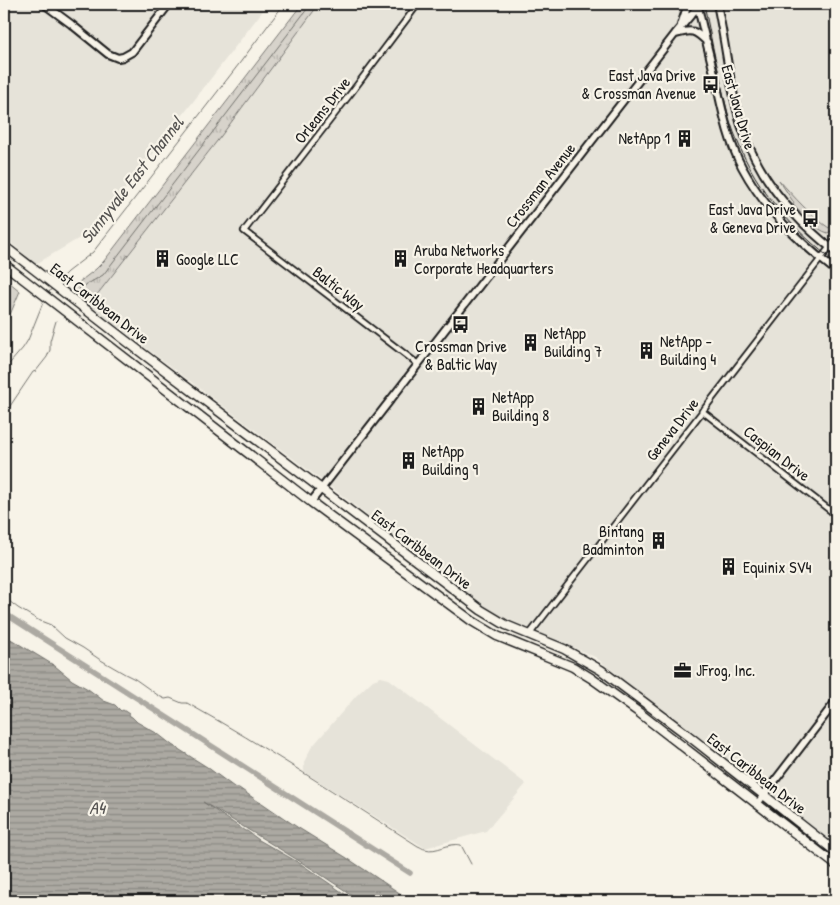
<svg xmlns="http://www.w3.org/2000/svg" width="840" height="905" viewBox="0 0 840 905" font-family="'Patrick Hand',sans-serif">
<style>
.built{fill:#e6e3d9}
.grass{fill:url(#grass-tufts);stroke:#7a7874}
.park{fill:#d7d3cb;stroke:#7a7874}
.water{fill:url(#water-rules);stroke:#72716c}
.lines{fill:none;stroke-linecap:round;stroke-linejoin:round}
.stream{stroke:#72716c;stroke-width:1}
.canal{stroke:#aca9a2;stroke-width:5.5}
.street-casing{stroke:#1c1c1c;stroke-width:8}
.secondary-casing{stroke:#1c1c1c;stroke-width:10}
.primary-casing{stroke:#1c1c1c;stroke-width:11}
.street{stroke:#f7f3e8;stroke-width:4.5}
.secondary{stroke:#f7f3e8;stroke-width:6}
.primary{stroke:#f7f3e8;stroke-width:8}
.tram{stroke:#1c1c1c;stroke-width:1}
.labels{text-anchor:middle;stroke-width:4.5;stroke-linejoin:round;paint-order:stroke}
.poi-label{font-size:16px;fill:#1c1c1c;stroke:#f7f3e8;text-anchor:start}
.street-label{font-size:16px;fill:#1c1c1c;stroke:#f7f3e8}
.water-label{font-size:18px;font-style:italic;fill:#565452;stroke:#f7f3e8}
</style>
<defs>
<pattern id="grass-tufts" width="24" height="20" patternUnits="userSpaceOnUse" patternTransform="scale(1.25)"><rect width="24" height="20" fill="#d7d3cb"/><path d="M3 7l-1-3M5 7V3M7 7l1-3M15 17l-1-3M17 17v-4M19 17l1-3" fill="none" stroke="#b8b5ae"/></pattern>
<pattern id="water-rules" width="6" height="5" patternUnits="userSpaceOnUse" patternTransform="scale(1.25)"><rect width="6" height="5" fill="#aca9a2"/><path d="M0 2.5h6" fill="none" stroke="#8b8983"/></pattern>
</defs>
<rect width="100%" height="100%" fill="#f7f3e8"/>
<filter id="ink" filterUnits="userSpaceOnUse"><feTurbulence type="fractalNoise" baseFrequency=".02" numOctaves="2"/><feDisplacementMap in="SourceGraphic" scale="10" xChannelSelector="R" yChannelSelector="G"/><feConvolveMatrix kernelMatrix="1 2 1 2 8 2 1 2 1" color-interpolation-filters="sRGB"/></filter>
<g filter="url(#ink)">
<path class="built" d="M4 4H268L143 167 93 230 36 264 4 237Z
M319 4H836V848L595 657 490 611 336 491 89 305 221 136Z
M381 677 389 679 397 685 526 784 486 831 425 848 304 772V762L311 748 356 696 373 680Z"/>
<path class="grass" d="M302 4H319L221 136 89 305 72 293 74 286 96 269 104 261Z
M779 180C794 197 811 216 829 228L836 218V230L832 232V231L829 232 828 233C816 230 802 214 793 205L794 203Z"/>
<path class="park" d="M4 278 20 291 4 329Z"/>
<path class="water" d="M4 635 55 666 72 680 88 689 104 701 115 705 121 711 123 710 129 714 130 716 132 717 137 722 158 734 172 745 207 767 234 787 239 788 259 802 262 803 297 827 347 858 401 894 406 898 410 897 413 901H361L314 870 203 802 245 831H247L259 840 301 864 355 901H4Z"/>
<g class="lines">
<path class="stream" d="M56 283 67 272 93 252 239 64 284 4
M79 289 103 275 311 4
M47 295 52 288
M4 370 23 348 28 340 44 300
M4 415 33 372 36 371 47 357 50 350V341L56 321
M4 595 9 601 18 608 38 620 51 625 65 638 83 648 99 659 125 674 135 679 159 696 165 699 170 698 182 703H187C266 747 341 797 418 846 421 847 423 849 425 849 437 853 448 842 461 845L471 864"/>
<path class="canal" d="M4 613 410 873"/>
<defs>
<path id="street" d="M418 364 244 231 351 93 418 4
M702 411 836 515
M529 635 836 239"/>
<path id="secondary" d="M44 4 71 24 108 54 118 58 123 57 132 52 169 4
M717 4C726 44 729 85 741 125 758 177 793 219 836 252
M698 6C702 27 708 48 713 69 721 102 726 137 742 167 765 210 799 242 836 271
M681 25 688 4
M676 34C692 29 695 30 707 42
M311 502 675 34 700 4
M757 804 836 701"/>
<path id="primary" d="M4 246 138 350 481 610 506 625 564 649 601 670 685 733 836 852
M4 264 311 502 472 621 497 636 556 660 573 667 591 678 637 711 836 865"/>
</defs>
<use href="#street" class="street-casing"/>
<use href="#secondary" class="secondary-casing"/>
<use href="#primary" class="primary-casing"/>
<use href="#street" class="street"/>
<use href="#secondary" class="secondary"/>
<use href="#primary" class="primary"/>
<path class="tram" d="M704 4C709 27 713 51 719 74 724 97 728 119 737 140 757 192 793 229 836 263"/>
</g>
</g>
<defs>
<symbol id="bus-bare" viewBox="-9 -9 18 18"><path d="M-5-6H5V4H4V6H2V4H-2V6H-4V4H-5ZM-3.5-4V0h7V-4ZM-3.5 1.2v1.5H-2V1.2ZM2 1.2v1.5H3.5V1.2Z" fill="#1c1c1c" stroke="#f7f3e8" stroke-width="2.5" paint-order="stroke"/></symbol>
<symbol id="building-bare" viewBox="-9 -9 18 18"><path d="M-4-6H4V6H1V3H-1V6H-4ZM-2.5-4.3h1.7v1.8h-1.7ZM.8-4.3h1.7v1.8H.8ZM-2.5-1h1.7V.8h-1.7ZM.8-1h1.7V.8H.8Z" fill="#1c1c1c" stroke="#f7f3e8" stroke-width="2.5" paint-order="stroke"/></symbol>
<symbol id="office-bare" viewBox="-9 -9 18 18"><path d="M-6-3h4V-5.5h4V-3h4V5H-6ZM-1-4.5V-3h2v-1.5ZM-6 0V1H6V0Z" fill="#1c1c1c" stroke="#f7f3e8" stroke-width="2.5" paint-order="stroke"/></symbol>
</defs>
<g fill-rule="evenodd">
<use href="#bus-bare" x="698" y="72" width="25" height="25"/>
<use href="#building-bare" x="672" y="126" width="25" height="25"/>
<use href="#bus-bare" x="798" y="206" width="25" height="25"/>
<use href="#building-bare" x="150" y="246" width="25" height="25"/>
<use href="#building-bare" x="388" y="246" width="25" height="25"/>
<use href="#bus-bare" x="448" y="312" width="25" height="25"/>
<use href="#building-bare" x="518" y="330" width="25" height="25"/>
<use href="#building-bare" x="634" y="338" width="25" height="25"/>
<use href="#building-bare" x="466" y="394" width="25" height="25"/>
<use href="#building-bare" x="396" y="448" width="25" height="25"/>
<use href="#building-bare" x="646" y="528" width="25" height="25"/>
<use href="#building-bare" x="716" y="554" width="25" height="25"/>
<use href="#office-bare" x="670" y="658" width="25" height="25"/>
</g>
<g class="labels">
<g class="poi-label">
<text x="696" y="81" text-anchor="end">East Java Drive<tspan x="696" dy="18">&amp; Crossman Avenue</tspan></text>
<text x="670" y="144" text-anchor="end">NetApp 1</text>
<text x="796" y="215" text-anchor="end">East Java Drive<tspan x="796" dy="18">&amp; Geneva Drive</tspan></text>
<text x="414" y="256">Aruba Networks<tspan x="414" dy="18">Corporate Headquarters</tspan></text>
<text x="176" y="265">Google LLC</text>
<text x="544" y="339">NetApp<tspan x="544" dy="18">Building 7</tspan></text>
<text x="660" y="347">NetApp -<tspan x="660" dy="18">Building 4</tspan></text>
<text x="461" y="352" text-anchor="middle">Crossman Drive<tspan x="461" dy="18">&amp; Baltic Way</tspan></text>
<text x="492" y="403">NetApp<tspan x="492" dy="18">Building 8</tspan></text>
<text x="422" y="457">NetApp<tspan x="422" dy="18">Building 9</tspan></text>
<text x="644" y="537" text-anchor="end">Bintang<tspan x="644" dy="18">Badminton</tspan></text>
<text x="743" y="573">Equinix SV4</text>
<text x="696" y="676">JFrog, Inc.</text>
</g>
<g class="street-label">
<text transform="translate(739 107) rotate(74)" y="6">East Java Drive</text>
<text transform="translate(322 110) rotate(-52)" y="6">Orleans Drive</text>
<text transform="translate(540 185) rotate(-52)" y="6">Crossman Avenue</text>
<text transform="translate(339 288) rotate(38)" y="6">Baltic Way</text>
<text transform="translate(100 303) rotate(38)" y="6">East Caribbean Drive</text>
<text transform="translate(672 429) rotate(-52)" y="6">Geneva Drive</text>
<text transform="translate(777 453) rotate(38)" y="6">Caspian Drive</text>
<text transform="translate(422 549) rotate(37)" y="6">East Caribbean Drive</text>
<text transform="translate(757 773) rotate(38)" y="6">East Caribbean Drive</text>
</g>
<g class="water-label">
<text transform="translate(132 180) rotate(-52)" y="6">Sunnyvale East Channel</text>
<text x="97" y="814">A4</text>
</g>
</g>
<rect width="840" height="905" fill="none" stroke="#f7f3e8" stroke-width="20"/>
<rect x="10" y="10" width="820" height="885" fill="none" stroke="#1c1c1c" stroke-width="2" filter="url(#ink)"/>
</svg>
